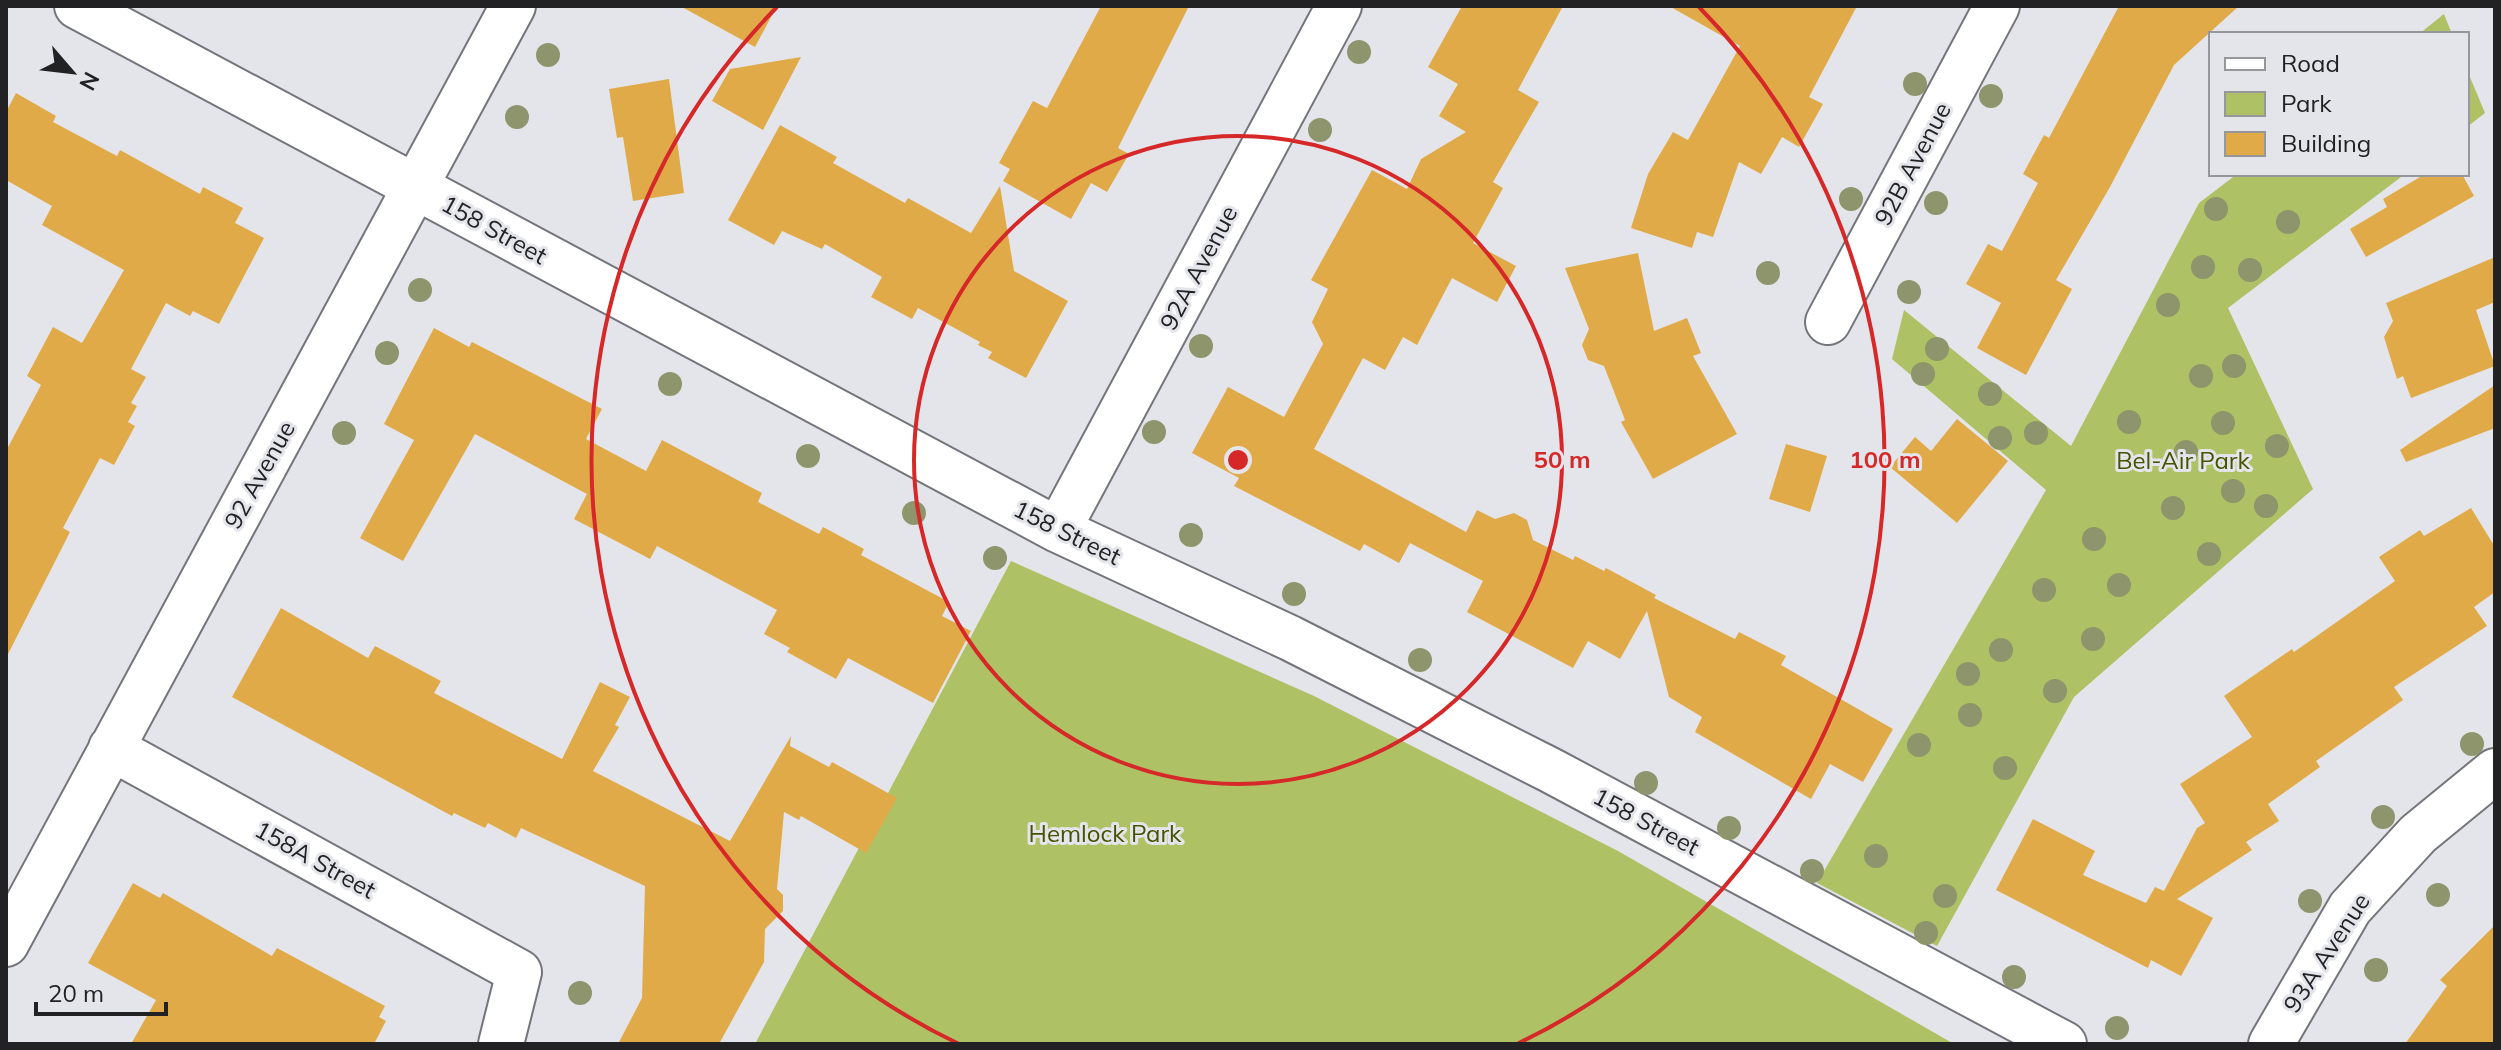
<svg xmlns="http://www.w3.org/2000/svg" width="2501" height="1050" viewBox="0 0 2501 1050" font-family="Mulish,sans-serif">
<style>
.green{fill:#aec164}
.building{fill:#e1aa49}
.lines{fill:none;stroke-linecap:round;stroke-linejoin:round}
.minor-casing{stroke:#74757a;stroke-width:48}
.minor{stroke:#fff;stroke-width:44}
.tree{fill:#8e946b}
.ring{fill:none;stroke:#d62828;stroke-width:4}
.labels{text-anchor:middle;stroke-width:6;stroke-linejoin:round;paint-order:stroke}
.street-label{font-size:24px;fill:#222224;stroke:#e4e5eb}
.park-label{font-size:24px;fill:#475202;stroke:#e4e5eb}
.centre{fill:#d62828;stroke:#e4e5eb;stroke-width:4}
.ring-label{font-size:24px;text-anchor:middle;font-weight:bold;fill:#d62828;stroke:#e4e5eb;stroke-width:6;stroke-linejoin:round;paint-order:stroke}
</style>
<rect width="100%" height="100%" fill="#e4e5eb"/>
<path class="green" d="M2444 14 2452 34H2419Z
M2467 70 2485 113 2467 127Z
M2237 174H2405L2228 308 2313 489 2074 697 1937 946 1817 883 2046 490 1892 359 1904 310 2071 446 2199 203Z
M1011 561 1314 696 1618 851 1954 1044H755Z"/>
<path class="building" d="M680 6H777L755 47Z
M1101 6H1189L1118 148 1129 154 1107 192 1091 183 1071 219 1003 181 1010 169 999 163 1033 101 1047 108Z
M1462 6H1563L1518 90 1539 102 1493 182 1503 188 1473 243 1516 266 1497 302 1452 278 1417 345 1403 337 1385 370 1363 358 1314 449 1466 532 1477 510 1495 519 1514 513 1527 520 1533 540 1573 560 1575 556 1604 571 1606 568 1656 595 1654 598 1735 639 1739 632 1786 656 1781 665 1893 729 1863 782 1830 764 1811 799 1695 732 1702 717 1669 697 1647 611 1620 659 1588 641 1573 668 1467 612 1483 581 1410 543 1399 563 1364 544 1360 551 1234 486 1239 478 1192 453 1228 387 1284 417 1323 344 1312 322 1328 289 1311 280 1372 170 1407 189 1421 159 1466 132 1439 116 1458 84 1428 67Z
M1669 6H1857L1809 97 1823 104 1799 147 1782 137 1761 174 1739 162 1713 237 1697 232 1692 248 1631 228 1648 174 1673 132 1688 140 1740 46Z
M2119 6H2239L2174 65 2110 187 2056 280 2072 289 2026 375 1977 348 2001 303 1966 284 1988 244 2002 251 2038 183 2023 174 2044 135 2049 138Z
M801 57 763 130 712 101 730 69Z
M669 79 684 193 633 201 623 137 617 138 609 89Z
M16 93 56 116 53 122 117 156 120 150 200 194 203 187 243 208 235 223 264 238 219 324 193 311 190 316 166 303 131 369 146 377 131 403 137 406 128 422 135 426 114 465 100 458 63 528 70 532 6 658V451L41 385 27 376 53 327 82 343 124 270 42 225 52 206 6 180V112Z
M780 125 837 157 833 163 905 203 908 198 971 233 1000 186 1014 271 1068 301 1026 378 988 358 992 352 978 345 980 342 918 308 912 319 871 297 882 277 825 244 822 249 782 231 774 245 728 220Z
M2425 174H2462L2474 196 2366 257 2350 229 2387 207 2383 199Z
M1638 253 1654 331 1687 318 1701 353 1693 356 1737 434 1653 479 1621 422 1625 420 1604 366 1588 360 1582 345 1589 329 1565 268Z
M2495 257V302L2476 310 2495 366 2411 398 2403 376 2397 379 2384 337 2393 321 2386 303Z
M434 328 469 347 472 342 602 409 586 439 646 471 662 440 762 493 758 502 819 534 823 527 864 549 861 555 949 602 942 616 971 631 933 703 848 658 836 679 787 652 790 648 764 634 777 610 657 546 650 559 574 519 587 494 475 434 403 561 360 538 414 440 384 424Z
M2495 385V428L2406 462 2400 450Z
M1957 419 2008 461 1957 523 1890 467 1915 437 1931 451Z
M1786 444 1827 456 1810 512 1769 499Z
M2471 508 2495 547V592L2474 607 2487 626 2394 687 2403 700 2316 761 2320 767 2268 804 2279 821 2246 842 2252 850 2177 899 2213 918 2181 976 2151 960 2148 968 1996 890 2033 819 2095 851 2083 875 2146 903 2155 887 2164 891 2197 828 2205 823 2180 784 2252 737 2224 696 2292 649 2294 652 2395 581 2379 557 2420 530 2424 536Z
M281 608 368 658 375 646 441 681 434 693 562 759 600 682 630 697 615 725 619 727 593 771 730 841 791 736 790 746 829 767 832 762 897 798 866 853 801 816 799 820 784 812 777 889 783 895V911L765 929 764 962 719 1044H618L642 998 645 886 521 828 516 838 488 823 485 828 454 813 452 816 232 697Z
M133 883 160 898 163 893 272 956 277 948 385 1006 379 1017 386 1021 374 1044H131L156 1000 88 963Z
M2495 925V1044H2405L2447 986 2440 980Z"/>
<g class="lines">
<defs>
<path id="minor" d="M77 6 1058 530 1290 638 1550 770 2064 1044
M1828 322 1997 6
M1058 530 1339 6
M111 748 519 972 501 1044
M6 944 513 6
M2271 1044 2350 908 2418 834 2495 771"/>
</defs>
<use href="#minor" class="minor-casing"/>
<use href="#minor" class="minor"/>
</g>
<g class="tree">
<circle cx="1359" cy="52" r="12"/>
<circle cx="548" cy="55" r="12"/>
<circle cx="1915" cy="84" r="12"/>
<circle cx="1991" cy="96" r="12"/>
<circle cx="517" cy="117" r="12"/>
<circle cx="1320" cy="130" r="12"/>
<circle cx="1851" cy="199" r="12"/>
<circle cx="1936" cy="203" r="12"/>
<circle cx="2216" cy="209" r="12"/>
<circle cx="2288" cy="222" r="12"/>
<circle cx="2203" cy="267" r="12"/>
<circle cx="2250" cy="270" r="12"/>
<circle cx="1768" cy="273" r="12"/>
<circle cx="420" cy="290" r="12"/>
<circle cx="1909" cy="292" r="12"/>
<circle cx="2168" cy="305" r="12"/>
<circle cx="1201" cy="346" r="12"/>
<circle cx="1937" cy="349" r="12"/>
<circle cx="387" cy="353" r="12"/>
<circle cx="2234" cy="366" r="12"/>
<circle cx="1923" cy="374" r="12"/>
<circle cx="2201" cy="376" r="12"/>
<circle cx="670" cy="384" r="12"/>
<circle cx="1990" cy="394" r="12"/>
<circle cx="2129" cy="422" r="12"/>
<circle cx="2223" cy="423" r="12"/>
<circle cx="1154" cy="432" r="12"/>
<circle cx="344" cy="433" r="12"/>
<circle cx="2036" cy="433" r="12"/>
<circle cx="2000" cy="438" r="12"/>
<circle cx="2277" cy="446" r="12"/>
<circle cx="2186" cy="452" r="12"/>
<circle cx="808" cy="456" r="12"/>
<circle cx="2233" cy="491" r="12"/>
<circle cx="2266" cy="506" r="12"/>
<circle cx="2173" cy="508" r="12"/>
<circle cx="914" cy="513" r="12"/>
<circle cx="1191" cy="535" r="12"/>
<circle cx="2094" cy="539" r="12"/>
<circle cx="2209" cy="554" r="12"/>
<circle cx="995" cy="558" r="12"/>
<circle cx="2119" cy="585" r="12"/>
<circle cx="2044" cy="590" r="12"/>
<circle cx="1294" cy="594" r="12"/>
<circle cx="2093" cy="639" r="12"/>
<circle cx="2001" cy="650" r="12"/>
<circle cx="1420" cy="660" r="12"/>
<circle cx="1968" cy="674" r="12"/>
<circle cx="2055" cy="691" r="12"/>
<circle cx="1970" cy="715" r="12"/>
<circle cx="2472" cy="744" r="12"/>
<circle cx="1919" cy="745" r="12"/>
<circle cx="2005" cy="768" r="12"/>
<circle cx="1646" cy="783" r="12"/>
<circle cx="2383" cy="817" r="12"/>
<circle cx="1729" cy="828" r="12"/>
<circle cx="1876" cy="856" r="12"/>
<circle cx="1812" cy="871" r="12"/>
<circle cx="2438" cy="895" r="12"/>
<circle cx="1945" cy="896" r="12"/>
<circle cx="2310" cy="901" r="12"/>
<circle cx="1926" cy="933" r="12"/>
<circle cx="2376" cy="970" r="12"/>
<circle cx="2014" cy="977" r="12"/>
<circle cx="580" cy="993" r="12"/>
<circle cx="2117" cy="1028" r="12"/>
</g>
<g class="ring">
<circle cx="1238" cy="460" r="324"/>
<path d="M959 1044A647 647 0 0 1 777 7M1699 7A647 647 0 0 1 1517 1044"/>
</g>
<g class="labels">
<g class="street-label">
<text transform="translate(1913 164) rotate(-62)" y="8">92B Avenue</text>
<text transform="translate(494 230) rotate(29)" y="8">158 Street</text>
<text transform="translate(1199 268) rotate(-62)" y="8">92A Avenue</text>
<text transform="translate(260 475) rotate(-61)" y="8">92 Avenue</text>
<text transform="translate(1067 533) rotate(26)" y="8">158 Street</text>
<text transform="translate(1646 822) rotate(28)" y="8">158 Street</text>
<text transform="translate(315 860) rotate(29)" y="8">158A Street</text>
<text transform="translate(2327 953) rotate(-57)" y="8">93A Avenue</text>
</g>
<g class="park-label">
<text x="2183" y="469">Bel-Air Park</text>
<text x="1105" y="842">Hemlock Park</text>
</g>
</g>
<circle cx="1238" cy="460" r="12" class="centre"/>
<g class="ring-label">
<text x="1562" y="468">50 m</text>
<text x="1885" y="468">100 m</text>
</g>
<rect width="2501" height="1050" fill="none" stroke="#222224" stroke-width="16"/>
<rect x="2209" y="32" width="260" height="144" fill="#e4e5eb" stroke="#96979b" stroke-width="2"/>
<rect x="2225" y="58" width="40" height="12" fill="#ffffff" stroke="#96979b" stroke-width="2"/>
<text x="2281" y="72" font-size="24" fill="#222224">Road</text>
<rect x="2225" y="92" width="40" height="24" fill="#aec164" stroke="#96979b" stroke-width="2"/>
<text x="2281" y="112" font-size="24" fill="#222224">Park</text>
<rect x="2225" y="132" width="40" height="24" fill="#e1aa49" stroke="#96979b" stroke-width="2"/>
<text x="2281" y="152" font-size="24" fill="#222224">Building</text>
<g transform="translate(72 72) rotate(118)" stroke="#e4e5eb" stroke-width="6" paint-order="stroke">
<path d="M0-6L14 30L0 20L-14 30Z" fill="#222224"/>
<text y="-12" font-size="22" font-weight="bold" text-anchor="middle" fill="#222224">N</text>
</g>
<path d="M36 1002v12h130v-12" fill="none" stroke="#222224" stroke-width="4"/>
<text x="48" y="1002" font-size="24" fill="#222224" stroke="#e4e5eb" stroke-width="6" paint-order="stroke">20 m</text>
</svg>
